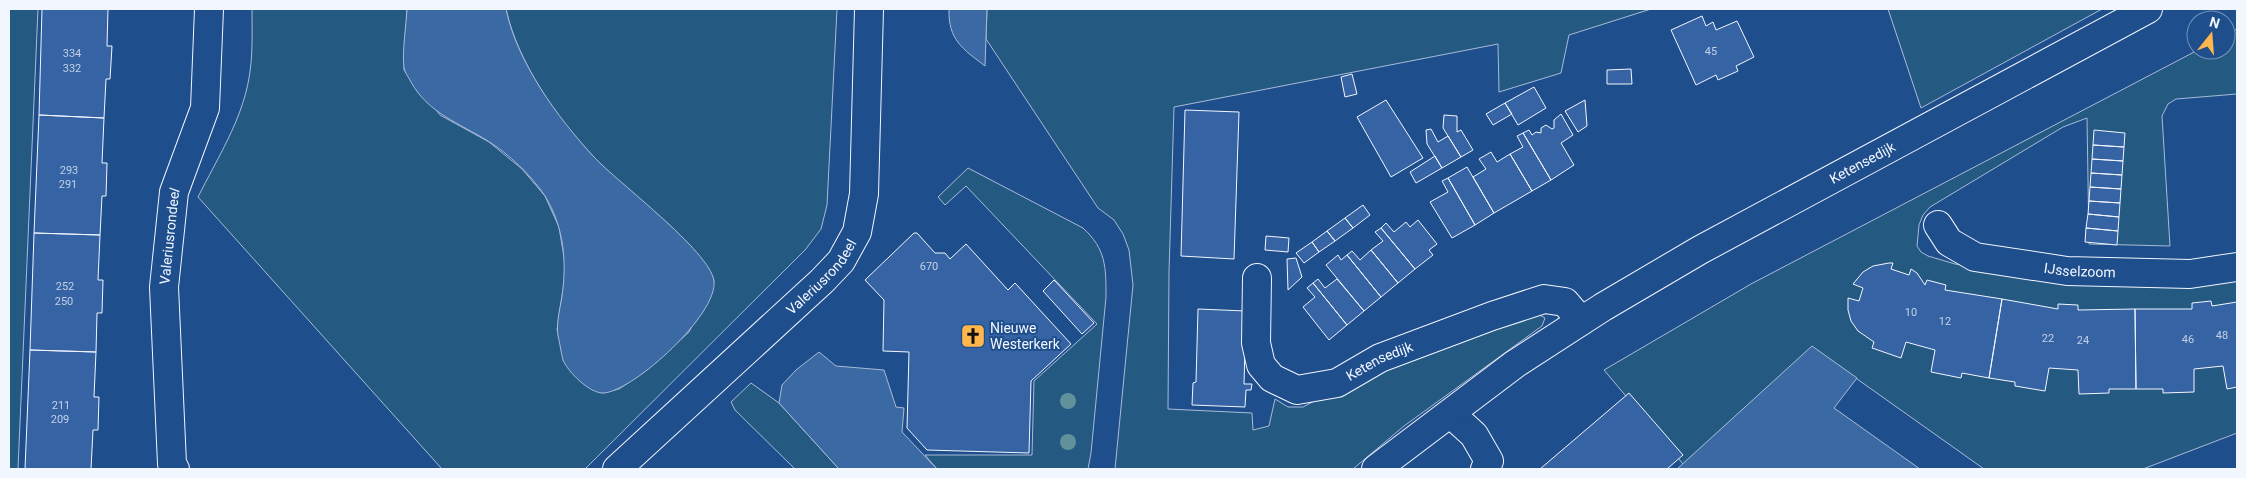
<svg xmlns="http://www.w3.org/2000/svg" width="2246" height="478" viewBox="0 0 2246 478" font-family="Roboto,sans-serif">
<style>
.green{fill:#245a82;stroke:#a8bbd7}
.water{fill:#3b69a3;stroke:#a8bbd7}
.building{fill:#3563a3;stroke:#f2f6ff}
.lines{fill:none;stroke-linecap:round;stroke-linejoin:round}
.minor-casing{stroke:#f2f6ff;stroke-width:30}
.tertiary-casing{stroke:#f2f6ff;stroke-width:30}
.minor{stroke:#1f4e8c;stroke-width:28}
.tertiary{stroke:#1f4e8c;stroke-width:28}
.tree{fill:#61919a}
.labels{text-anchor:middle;stroke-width:4;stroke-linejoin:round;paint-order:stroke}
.number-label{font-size:11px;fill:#c3d1e8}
.street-label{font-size:14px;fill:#f2f6ff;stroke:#1f4e8c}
.poi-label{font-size:14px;fill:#f2f6ff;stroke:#1f4e8c;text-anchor:start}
</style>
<rect width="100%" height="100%" fill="#1f4e8c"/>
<path class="green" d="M9 9H38L18 469H9Z
M252 9H407L404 70 440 115 489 142 522 169 545 196 559 227 566 269 557 330 602 393 619 389 647 370 689 332 714 281C698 247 668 224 640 199 625 186 609 173 595 158 558 121 517 61 506 9H837L827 205 821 229 805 250 585 469H442L198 197C217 159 242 120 249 78 253 56 252 31 252 9Z
M987 9H1651L1569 35 1561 73 1499 92 1498 44 1174 107 1169 272 1168 409 1252 413 1253 430 1269 426 1275 399 1288 407H1303L1380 366 1538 314 1545 318 1542 326 1404 426 1353 469H1115L1133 285 1129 250 1123 234 1114 220 1098 208 986 39Z
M1888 9H2102L1921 108Z
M2237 29V94L2176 99 2168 104 2162 116 2170 246 2089 244 2087 118 2063 127 1930 207 1923 215 1919 225 1917 246 1921 252 1928 256 1955 264 2043 276 2237 275V433L2143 469H1984L1812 347 1683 464 1604 370 1751 284 2198 50H2226V35Z
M968 168 1083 228C1106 249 1106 267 1106 297L1091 453 1088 469H937L925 455H1032L1034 381 1097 324 966 186 945 205 938 197Z
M751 383 779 403 839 469H795L735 410 731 402Z"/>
<path class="water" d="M407 9H506C517 62 557 117 594 157 617 182 710 251 714 281 718 314 635 390 604 393 590 394 568 372 563 360 561 353 560 343 558 336 556 323 560 309 562 296 567 262 564 227 545 196 531 175 509 154 488 141 459 123 428 113 411 82 409 78 405 73 404 68 402 51 406 27 407 9Z
M949 9H987L985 66C963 49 948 40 949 9Z
M1812 346 1857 378 1834 408 1920 469H1677Z
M819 352 836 366 884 370 896 407 904 408 902 432 937 469H839L779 403 782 385 796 370Z"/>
<path class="building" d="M42 9H108L107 46H112L110 79H106L104 118 39 115Z
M1702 16 1706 26 1713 22 1716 30 1737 21 1754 57 1736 66 1738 71 1718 80 1716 75 1696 85 1671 30Z
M1631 69 1632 84H1607V70Z
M1352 74 1357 94 1345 97 1341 77Z
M1534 87 1546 108 1518 125 1505 103Z
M1386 100 1423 158 1391 177 1357 117Z
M1585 100 1587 126 1578 132 1565 111Z
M1505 103 1512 114 1493 125 1486 114Z
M1185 110 1239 112 1234 259 1181 256Z
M1561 114 1573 135 1561 143 1574 165 1551 180 1523 133 1529 130 1532 135 1536 132 1541 133V128L1546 125 1552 129 1554 128V120Z
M39 115 104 118 102 163H107L106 196H102L100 235 34 233Z
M1444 115 1457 116V132L1461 130 1473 150 1461 157 1443 128Z
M1431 129 1438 142 1448 136 1461 157 1442 168 1427 144 1426 130Z
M2094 130 2125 133 2124 147 2093 145Z
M1523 133 1551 180 1532 191 1510 154 1523 147 1517 136Z
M2093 145 2124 147 2123 161 2092 159Z
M1491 152 1497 162 1510 154 1532 191 1494 213 1473 177 1486 169 1479 159Z
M1435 156 1442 168 1416 183 1410 172Z
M2092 159 2123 161 2122 175 2091 173Z
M1467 167 1494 213 1475 225 1448 178Z
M2091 173 2122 175 2121 189 2090 187Z
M1448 178 1475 225 1452 238 1430 202 1448 192 1442 181Z
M2090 187 2121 189 2120 203 2089 201Z
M2089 201 2120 203 2119 217 2088 214Z
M1363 205 1370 215 1353 228 1345 218Z
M2088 214 2119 217 2118 231 2086 228Z
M1345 218 1353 228 1335 241 1327 231Z
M1418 220 1437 244 1429 250 1433 255 1415 269 1381 228 1386 223 1394 232 1406 222 1410 227Z
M1381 228 1415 269 1398 283 1371 250 1383 241 1375 232Z
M2086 228 2118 231 2117 245 2085 242Z
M1327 231 1335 241 1319 252 1312 242Z
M34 233 100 235 98 280H103L102 313H97L96 352 30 350Z
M914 233H917L935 253H945L950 259 966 244 1008 290 1015 283 1071 344 1031 381 1029 453 927 450 907 428 909 352 883 351 884 300 865 280Z
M1266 236 1289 238 1288 252 1265 250Z
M1312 242 1319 252 1304 263 1296 253Z
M1371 250 1398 283 1381 297 1347 255 1352 251 1360 260Z
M1338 255 1341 260 1347 255 1381 297 1364 311 1326 265Z
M1296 258 1302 277 1288 290 1287 259Z
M1889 263H1893L1891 269 1909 275 1911 269 1917 273 1925 285 1927 280 1946 285 1945 290 2002 299 1989 378 1962 373 1961 378 1931 372 1935 350 1906 342 1901 358 1872 348 1874 342 1858 331 1851 321 1848 310V298L1859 301 1863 288 1853 284 1863 272 1873 266Z
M1318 279 1325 288 1337 279 1364 311 1347 325 1313 283Z
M1054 280 1094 323 1082 334 1043 291Z
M1313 283 1347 325 1329 340 1303 307 1315 297 1307 288Z
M2002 299 2058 309V304L2078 305V310L2135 309 2136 389H2109V393L2079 394 2078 370 2049 368 2045 391 2015 386V382L1989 378Z
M2211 301 2212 306 2237 302V387L2227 389 2223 366 2194 369V392L2163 393V389H2136L2135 309H2192V303Z
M1198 309 1246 311 1244 384H1252L1251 390H1246L1245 407 1192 405 1193 383 1196 382Z
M30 350 96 352 94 397H99L98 430H93L91 469H25Z
M1629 393 1683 455 1667 469H1540Z"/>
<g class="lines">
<defs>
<g id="minor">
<path id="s1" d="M1938 225 1949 242 1975 257 2067 271 2190 274 2237 267"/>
<path id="s2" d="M1257 278 1256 343 1261 365 1272 378 1297 390 1337 383 1380 358 1492 316 1544 299 1565 302 1581 321"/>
<path d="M1451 414 1474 435 1489 461 1485 469"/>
<path id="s3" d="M175 469 172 464 164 287 174 192 205 108 209 9"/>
<path id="s4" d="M617 469 822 281 841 261 857 232 864 194 869 9"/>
</g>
<g id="tertiary">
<path id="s5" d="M1376 469 1515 364 1603 307 1700 250 2148 9"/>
</g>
</defs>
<use href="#minor" class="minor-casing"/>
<use href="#tertiary" class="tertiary-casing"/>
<use href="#minor" class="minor"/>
<use href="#tertiary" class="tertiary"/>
</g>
<g class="tree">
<circle cx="1068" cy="401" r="8"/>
<circle cx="1068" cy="442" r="8"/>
</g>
<defs>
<symbol id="church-square" viewBox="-11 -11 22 22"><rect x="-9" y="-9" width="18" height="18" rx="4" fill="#ffb74d" stroke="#1f4e8c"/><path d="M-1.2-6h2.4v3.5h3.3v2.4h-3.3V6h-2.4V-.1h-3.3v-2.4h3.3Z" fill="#111"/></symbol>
</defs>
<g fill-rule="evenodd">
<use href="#church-square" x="959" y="322" width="28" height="28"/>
</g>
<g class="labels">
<g class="number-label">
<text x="1711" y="55">45</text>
<text x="72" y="57">334</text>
<text x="72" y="72">332</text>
<text x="69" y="174">293</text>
<text x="68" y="188">291</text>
<text x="929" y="270">670</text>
<text x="65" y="290">252</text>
<text x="64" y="305">250</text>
<text x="1911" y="316">10</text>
<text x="1945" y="325">12</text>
<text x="2222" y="339">48</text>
<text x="2048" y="342">22</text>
<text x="2188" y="343">46</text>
<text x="2083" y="344">24</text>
<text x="61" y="409">211</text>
<text x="60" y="423">209</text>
</g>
<g class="street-label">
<text dy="5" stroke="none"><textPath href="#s5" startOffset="576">Ketensedijk</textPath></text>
<text dy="5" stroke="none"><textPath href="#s3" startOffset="234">Valeriusrondeel</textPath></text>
<text dy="5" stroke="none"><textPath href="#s1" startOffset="156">IJsselzoom</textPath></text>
<text dy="5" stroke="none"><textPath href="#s4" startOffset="281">Valeriusrondeel</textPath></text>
<text dy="5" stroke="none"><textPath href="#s2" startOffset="221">Ketensedijk</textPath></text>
</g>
<g class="poi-label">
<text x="990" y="333">Nieuwe<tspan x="990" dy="16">Westerkerk</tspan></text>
</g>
</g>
<rect width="2246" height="478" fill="none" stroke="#f2f6ff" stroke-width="20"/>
<g transform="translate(2211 35) rotate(17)"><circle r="24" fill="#1f4e8c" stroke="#7391ba"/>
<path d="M0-4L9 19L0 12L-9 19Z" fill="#ffb74d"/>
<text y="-8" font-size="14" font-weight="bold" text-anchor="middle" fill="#f2f6ff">N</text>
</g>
</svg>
